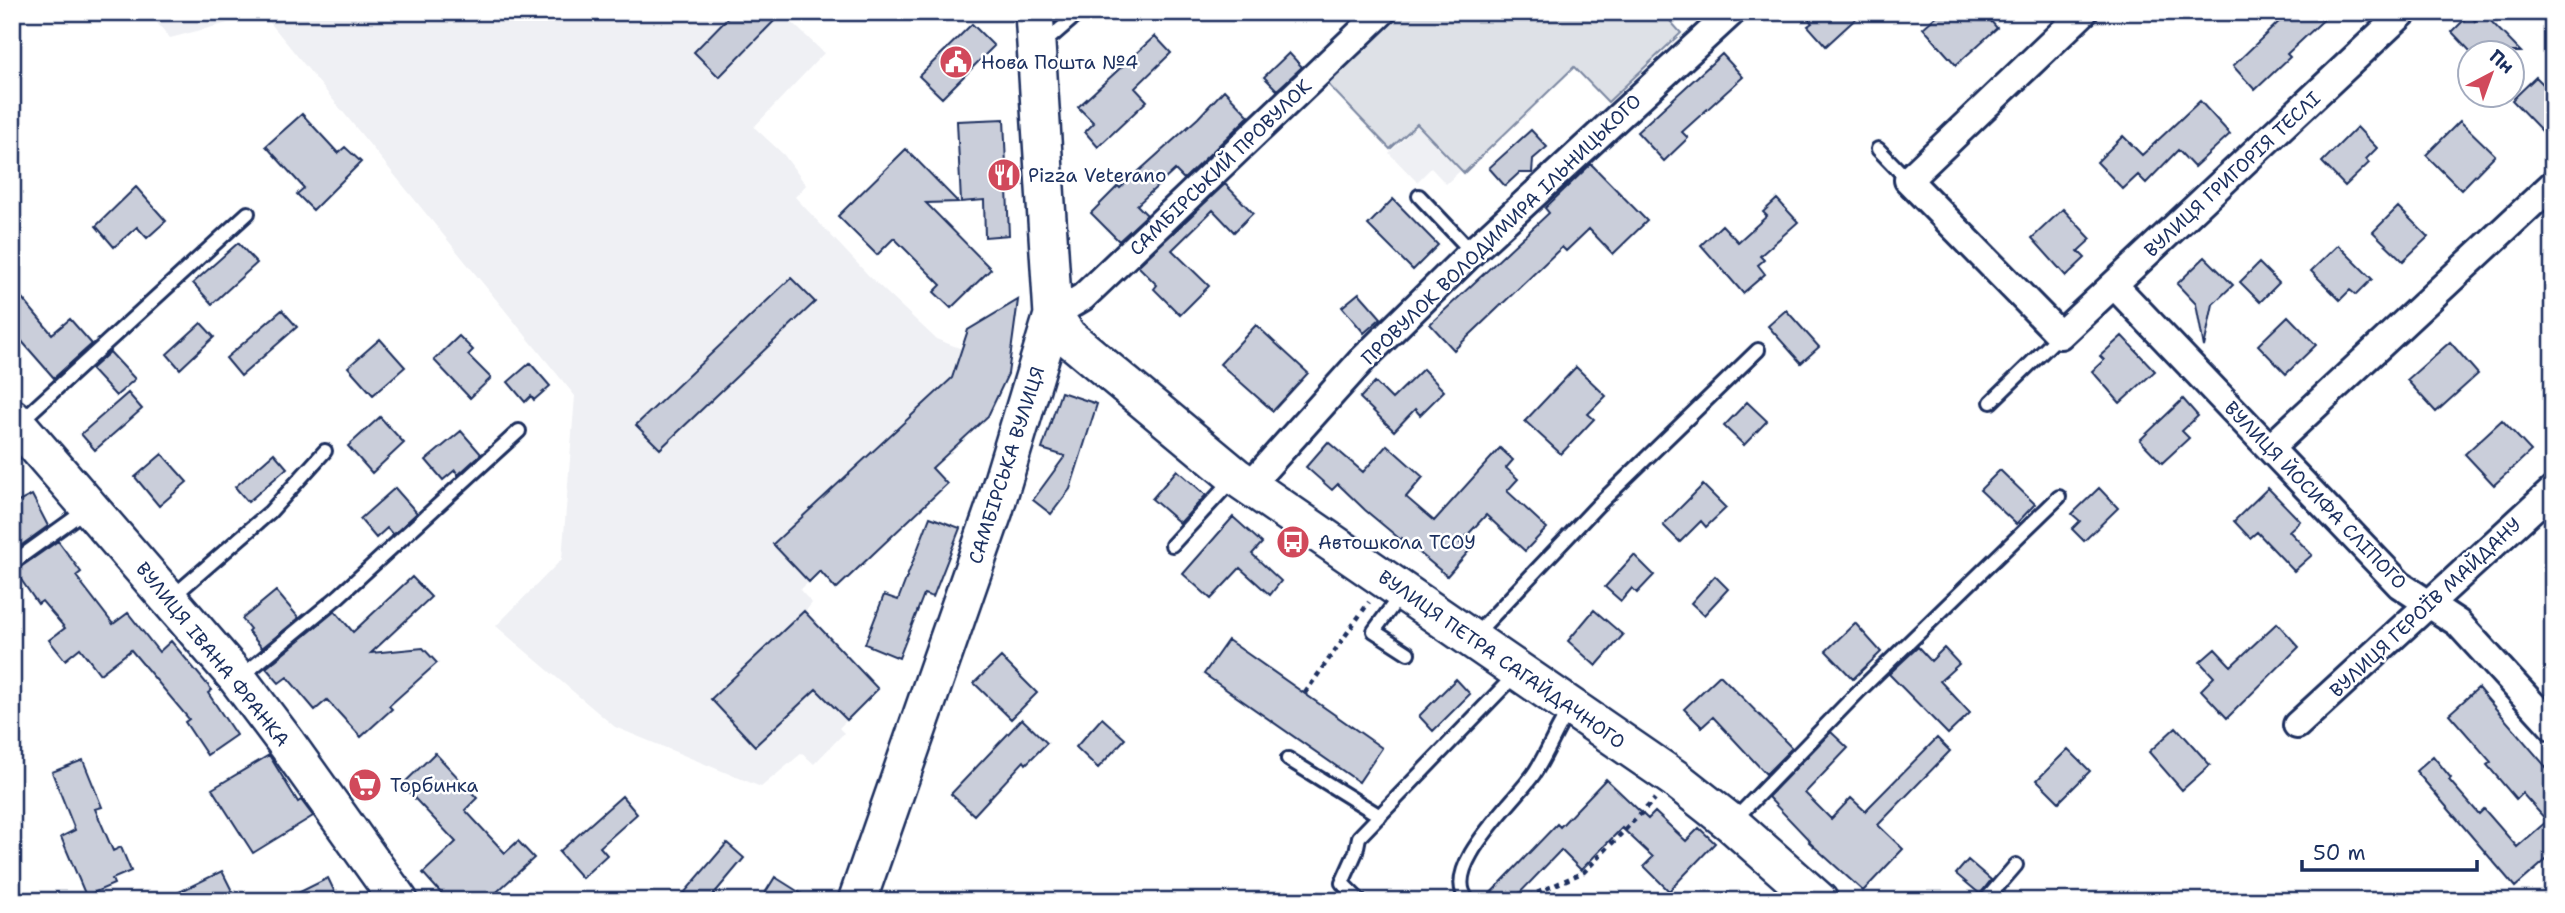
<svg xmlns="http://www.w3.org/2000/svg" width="2565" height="913" viewBox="0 0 2565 913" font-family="'Shantell Sans',sans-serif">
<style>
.built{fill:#eff0f4}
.green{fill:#dee1e7;stroke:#7c88a2;stroke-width:2}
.building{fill:#caceda;stroke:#1b2f5e;stroke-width:2}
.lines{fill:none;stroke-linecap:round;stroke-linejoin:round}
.service-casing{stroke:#1b2f5e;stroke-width:18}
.minor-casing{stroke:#1b2f5e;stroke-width:32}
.secondary-casing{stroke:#1b2f5e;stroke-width:42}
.path{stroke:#1b2f5e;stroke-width:4.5;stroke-dasharray:5 5;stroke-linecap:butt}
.service{stroke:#fff;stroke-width:12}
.minor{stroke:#fff;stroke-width:26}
.secondary{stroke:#fff;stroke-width:37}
.labels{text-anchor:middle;stroke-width:5;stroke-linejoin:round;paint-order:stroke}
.poi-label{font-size:19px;fill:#1b2f5e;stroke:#fff;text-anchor:start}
.street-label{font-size:19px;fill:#1b2f5e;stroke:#fff}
</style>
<rect width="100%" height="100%" fill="#fff"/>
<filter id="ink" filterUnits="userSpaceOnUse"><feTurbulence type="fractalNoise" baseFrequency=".0143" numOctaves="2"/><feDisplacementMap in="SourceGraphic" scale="14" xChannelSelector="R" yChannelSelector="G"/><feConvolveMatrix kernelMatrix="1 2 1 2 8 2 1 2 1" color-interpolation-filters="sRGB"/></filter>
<g filter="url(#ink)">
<path class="built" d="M148 12H781L824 53 754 127 784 155 806 185 795 197 870 277 936 339 962 349 952 378 988 416 800 590 812 603 805 612 878 689 839 728 844 733 814 764 802 753 761 787 615 727 496 626 562 559 575 396 263 14 170 38Z
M1417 126 1460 171 1446 184 1431 168 1417 182 1389 153Z"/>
<path class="green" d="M1391 12H1662L1681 33 1608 102 1574 67 1464 173 1417 124 1390 149 1322 78Z"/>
<path class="building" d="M733 12H783L719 77 694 52Z
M1803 12H1863L1826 46 1808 26 1812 23Z
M1941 12H1983L1997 28 1956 65 1923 28Z
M2289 12H2332L2287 54 2290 57 2255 90 2233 66Z
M2483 13 2521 52H2471L2452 32 2469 15 2475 21Z
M972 24 994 46 942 98 919 76Z
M1155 36 1171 53 1135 88 1147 101 1098 147 1085 132 1094 123 1078 107Z
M1289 53 1302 67 1277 90 1264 77Z
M1722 54 1743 77 1682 132 1688 138 1664 161 1637 132Z
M2536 77 2553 94V120L2542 131 2512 100Z
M1224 90 1249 116 1184 179 1175 170 1137 205 1147 215 1119 241 1091 213 1118 186 1120 188 1198 118Z
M2200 101 2230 134 2194 167 2178 150 2146 183 2138 175 2123 189 2097 162 2123 136 2142 155Z
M302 114 338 153 345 147 361 162 313 210 297 194 304 188 266 146Z
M1004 119 1009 235 985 237 984 200 961 202 957 121Z
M2460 121 2495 155 2461 190 2426 155Z
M2357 127 2377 148 2366 159 2369 163 2345 186 2322 162Z
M1531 130 1547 147 1533 159 1532 173H1519L1505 186 1489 168Z
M906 149 958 202 926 203 991 269 951 308 934 292 941 285 894 238 877 255 838 216Z
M1591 164 1647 221 1613 254 1589 229 1566 251 1562 247 1454 350 1430 324 1549 213 1545 208Z
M1225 184 1253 213 1234 232 1213 210 1172 250 1209 286 1180 315 1154 289 1157 285 1138 266Z
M136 187 166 221 147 238 137 227 114 247 96 226Z
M1393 199 1438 245 1413 270 1368 225Z
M1777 199 1798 222 1760 256 1764 260 1758 265 1765 274 1743 293 1701 245 1722 225 1738 242 1767 216 1763 212Z
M2398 207 2428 237 2403 261 2373 232Z
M2063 209 2091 239 2078 251 2085 258 2066 276 2032 238Z
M238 243 257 263 212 304 193 283Z
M2338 245 2372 279 2356 295 2350 290 2340 300 2311 271Z
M2205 257 2233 285 2213 304 2204 347 2196 304 2177 284Z
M2259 263 2279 283 2260 302 2240 282Z
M791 278 815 302 660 449 636 425Z
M12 286 52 334 70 319 92 344 54 378 12 330Z
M1359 293 1381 318 1364 333 1342 307Z
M1018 300 1008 374 988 416 932 468 947 484 836 589 820 571 809 582 773 544 952 378 968 330Z
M282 310 297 327 241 376 226 358Z
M1786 310 1819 347 1801 363 1768 326Z
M2288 316 2316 345 2286 374 2258 345Z
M201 323 214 337 180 369 167 354Z
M1256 325 1308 373 1273 411 1220 364Z
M459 336 473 350 468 355 491 378 470 398 434 360Z
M2122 336 2155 371 2120 403 2092 371 2104 360 2100 356Z
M380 339 405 367 373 395 348 367Z
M2450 342 2478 374 2436 412 2407 380Z
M110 352 135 379 116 396 91 369Z
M530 363 550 386 534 400 531 396 525 402 508 382Z
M1576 367 1606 396 1588 414 1594 419 1561 454 1525 421Z
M1423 369 1444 391 1420 415 1415 409 1394 431 1360 398 1375 382 1392 399Z
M1061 392 1097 404 1070 489 1051 514 1033 500 1065 456 1042 449Z
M128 393 142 409 95 450 81 434Z
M2183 399 2198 416 2182 431 2189 438 2162 463 2140 440Z
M1747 402 1767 421 1744 445 1724 426Z
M380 417 404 443 372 473 348 446Z
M2502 420 2531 451 2494 485 2465 454Z
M461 431 481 454 458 475 455 470 443 480 426 460Z
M1328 442 1363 472 1387 445 1423 477 1406 497 1434 521 1500 448 1513 460 1506 468 1518 479 1507 491 1547 528 1525 551 1486 515 1460 543 1469 551 1447 576 1402 538 1401 540 1365 510 1338 484 1332 490 1306 467Z
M274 453 287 468 248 502 235 487Z
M162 454 187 482 159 506 135 477Z
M1177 470 1206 495 1180 523 1152 499Z
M2000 470 2035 504 2016 524 1980 490Z
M1703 485 1726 508 1706 527 1701 521 1680 542 1663 525Z
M395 488 417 513 393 535 387 528 376 538 360 519Z
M2099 488 2118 508 2084 541 2072 529 2080 521 2072 514Z
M2268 488 2300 521 2289 531 2312 555 2294 571 2257 532 2250 538 2234 521Z
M32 495 48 526 12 552V505Z
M930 517 960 528 933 597 924 594 899 658 865 644 884 595 898 600Z
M1233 517 1262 543 1252 554 1281 581 1270 595 1240 568 1211 599 1183 574Z
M58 541 81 572 76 576 113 624 128 613 159 652 171 641 212 690 208 693 236 735 207 755 185 722 189 719 131 650 100 674 80 648 65 660 49 640 65 628 42 601 38 604 15 571Z
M1634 555 1654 575 1637 593 1632 588 1621 601 1605 587Z
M1715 576 1728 589 1704 615 1691 603Z
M412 577 431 597 371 653 423 648 437 663 389 706 392 709 361 737 327 700 315 710 287 677 279 683 266 668 335 611 353 632Z
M276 591 299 618 262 648 248 631 250 629 242 619Z
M1594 610 1623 635 1596 666 1568 641Z
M804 611 878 689 847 720 816 689 755 746 711 699Z
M1855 623 1881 652 1853 679 1826 651Z
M2277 623 2299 647 2227 718 2201 690 2214 677 2200 662 2215 649 2231 666Z
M1228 640 1382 748 1359 782 1204 674Z
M1918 647 1931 661 1944 648 1959 664 1940 681 1970 713 1948 734 1889 674Z
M1001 657 1037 693 1011 719 974 683Z
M1720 675 1792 748 1766 774 1713 717 1702 727 1684 709Z
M1456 679 1470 694 1433 731 1419 716Z
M2478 688 2553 775V854L2515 887 2416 771 2433 756 2451 778 2449 780 2479 814 2484 809 2517 847 2547 821 2522 793 2516 799 2487 765 2491 762 2449 714Z
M1102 718 1125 739 1098 768 1076 747Z
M1022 719 1047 743 1026 764 1024 761 974 815 951 794Z
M2176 727 2210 765 2182 790 2149 752Z
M1831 732 1848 748 1805 793 1831 819 1851 798 1865 811 1937 738 1950 751 1878 825 1903 849 1863 891 1809 842 1810 841 1768 797Z
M2068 749 2090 771 2059 802 2037 780Z
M435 753 477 798 465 810 505 853 518 841 534 858 487 901H448L423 873 456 842 402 785Z
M269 755 298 802 301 800 313 816 253 853 212 789Z
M83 760 102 807 95 809 113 851 121 847 131 871 112 879 114 884 86 896 61 837 75 830 52 772Z
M365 769 380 790 366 800 351 780Z
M1606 779 1648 819 1655 812 1686 841 1699 828 1715 843 1669 891 1644 866 1653 857 1622 828 1581 870 1561 850 1512 901H1483L1557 824 1560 827Z
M622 796 637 814 600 847 607 855 582 878 559 852Z
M727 843 744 858 708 901H694L684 893Z
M1968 860 1991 880 1980 894 1956 874Z
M222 871 237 901H161Z
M775 877 813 901H760Z
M328 878 339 901H282Z"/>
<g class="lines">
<defs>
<path id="service" d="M1043 44 1080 12
M1878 149 1908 180
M1419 196 1472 252
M1991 402 2060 335
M21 421 248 213
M1172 545 1233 479
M12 563 87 509
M1401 594 1374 631 1408 653
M171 598 270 512 325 451
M1475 635 1597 506 1758 350
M242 676 339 596 519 431
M1288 759 1380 816
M1734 820 1860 690 2059 497
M1360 901 1342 883 1356 852 1359 837 1516 674
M1469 901C1436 870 1519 798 1535 772 1548 752 1556 730 1569 710
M1985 901 2016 865"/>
<path id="minor" d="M2084 12 1908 180 2060 335 2404 12
M2114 285 2400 585 2458 623 2553 727
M1053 315 1083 297 1382 12
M2270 448 2553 184
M1249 486 1362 360 1472 252 1732 12
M2297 725 2553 490"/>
<path id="secondary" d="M1053 315 1068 337 1235 476 1674 778 1731 823 1819 901
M12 418 238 679 287 744 399 901
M857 901 994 510 1053 315 1034 12"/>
</defs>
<use href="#service" class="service-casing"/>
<use href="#minor" class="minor-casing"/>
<use href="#secondary" class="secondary-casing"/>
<path class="path" d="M1305 693 1369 602
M1519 901 1584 872 1655 799"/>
<use href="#service" class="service"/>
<use href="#minor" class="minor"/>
<use href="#secondary" class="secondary"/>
</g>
</g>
<defs>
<symbol id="civic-disc" viewBox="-11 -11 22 22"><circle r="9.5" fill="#d1495b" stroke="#fff"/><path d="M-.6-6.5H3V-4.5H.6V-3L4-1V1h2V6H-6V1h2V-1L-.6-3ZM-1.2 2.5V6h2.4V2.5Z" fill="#fff"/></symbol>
<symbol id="restaurant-disc" viewBox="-11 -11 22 22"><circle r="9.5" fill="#d1495b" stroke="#fff"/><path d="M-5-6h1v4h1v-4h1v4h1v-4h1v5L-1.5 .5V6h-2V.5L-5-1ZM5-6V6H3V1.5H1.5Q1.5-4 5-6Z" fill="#fff"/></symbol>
<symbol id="bus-disc" viewBox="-11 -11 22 22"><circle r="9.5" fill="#d1495b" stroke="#fff"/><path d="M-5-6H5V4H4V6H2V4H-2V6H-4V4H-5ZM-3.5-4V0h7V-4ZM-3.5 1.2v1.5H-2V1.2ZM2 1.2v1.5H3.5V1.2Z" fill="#fff"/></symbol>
<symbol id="supermarket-disc" viewBox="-11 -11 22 22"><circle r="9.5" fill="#d1495b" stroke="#fff"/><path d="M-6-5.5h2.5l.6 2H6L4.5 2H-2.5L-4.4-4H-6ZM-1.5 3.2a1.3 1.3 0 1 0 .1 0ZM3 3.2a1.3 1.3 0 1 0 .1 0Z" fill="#fff"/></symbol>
</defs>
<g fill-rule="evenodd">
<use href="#civic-disc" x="937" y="43" width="38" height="38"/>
<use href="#restaurant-disc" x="985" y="156" width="38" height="38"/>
<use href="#bus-disc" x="1274" y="523" width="38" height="38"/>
<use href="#supermarket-disc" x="346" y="766" width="38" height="38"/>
</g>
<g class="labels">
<g class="poi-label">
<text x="981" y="69">Нова Пошта №4</text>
<text x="1028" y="182">Pizza Veterano</text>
<text x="1318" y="549">Автошкола ТСОУ</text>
<text x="390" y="792">Торбинка</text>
</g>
<g class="street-label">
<text transform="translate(1220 167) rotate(-44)" y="7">САМБІРСЬКИЙ ПРОВУЛОК</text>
<text transform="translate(2232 174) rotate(-43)" y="7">ВУЛИЦЯ ГРИГОРІЯ ТЕСЛІ</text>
<text transform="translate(1501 229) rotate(-44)" y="7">ПРОВУЛОК ВОЛОДИМИРА ІЛЬНИЦЬКОГО</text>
<text transform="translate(1006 465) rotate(-72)" y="7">САМБІРСЬКА ВУЛИЦЯ</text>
<text transform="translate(2316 495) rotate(46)" y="7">ВУЛИЦЯ ЙОСИФА СЛІПОГО</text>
<text transform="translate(2425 607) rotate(-43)" y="7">ВУЛИЦЯ ГЕРОЇВ МАЙДАНУ</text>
<text transform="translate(213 654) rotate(51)" y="7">ВУЛИЦЯ ІВАНА ФРАНКА</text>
<text transform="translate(1502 659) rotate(35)" y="7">ВУЛИЦЯ ПЕТРА САГАЙДАЧНОГО</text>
</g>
</g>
<rect width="2565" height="913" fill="none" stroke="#fff" stroke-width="42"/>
<rect x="21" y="21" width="2523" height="871" fill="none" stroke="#1b2f5e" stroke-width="2.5" filter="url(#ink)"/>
<g transform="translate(2491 74) rotate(41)"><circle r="33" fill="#ffffff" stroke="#a4acbf" stroke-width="2"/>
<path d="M0-5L12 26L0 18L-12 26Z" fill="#d1495b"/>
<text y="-10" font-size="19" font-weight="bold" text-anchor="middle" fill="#1b2f5e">Пн</text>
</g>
<path d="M2302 860v10h175v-10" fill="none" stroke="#1b2f5e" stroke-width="3.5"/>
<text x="2313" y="860" font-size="21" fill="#1b2f5e" stroke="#ffffff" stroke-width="5" paint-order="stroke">50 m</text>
</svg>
